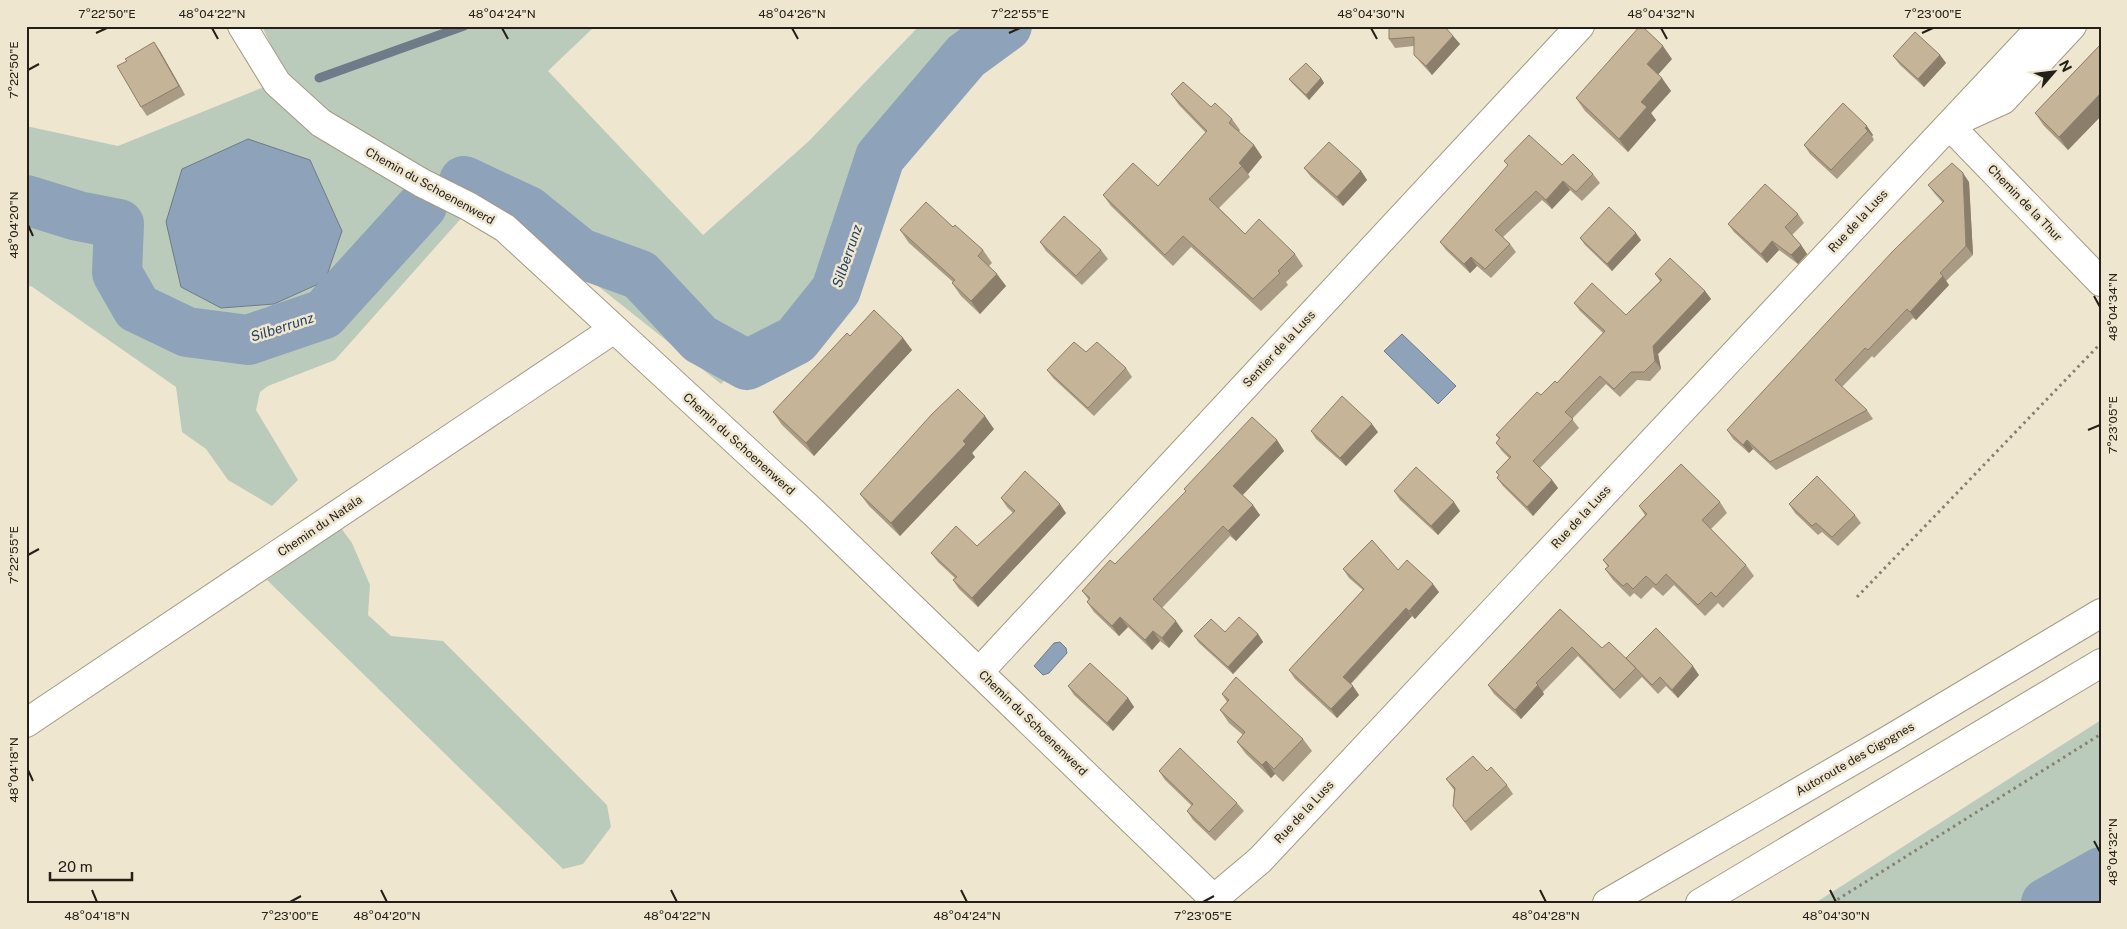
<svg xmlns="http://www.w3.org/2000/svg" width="2127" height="929" viewBox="0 0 2127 929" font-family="'Public Sans',sans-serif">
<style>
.green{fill:#bbcbbb}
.water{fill:#8ea2ba;stroke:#6e7b89}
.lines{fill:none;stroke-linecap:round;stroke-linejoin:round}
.stream{stroke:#6e7b89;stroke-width:9}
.river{stroke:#8ea2ba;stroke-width:50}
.street-casing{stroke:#a39a85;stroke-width:30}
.highway-casing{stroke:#a39a85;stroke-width:30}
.path{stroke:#878071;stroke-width:3;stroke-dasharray:2.5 4;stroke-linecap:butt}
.street{stroke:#fff;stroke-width:28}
.highway{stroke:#fff;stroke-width:28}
.wall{fill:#aa9b84}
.shaded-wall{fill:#8b7e6b}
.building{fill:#c6b499;stroke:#8b7e6b}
.ticks{fill:none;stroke:#242018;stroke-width:2}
.labels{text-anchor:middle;stroke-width:5;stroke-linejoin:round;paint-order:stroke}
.street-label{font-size:12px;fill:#242018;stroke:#efe6cf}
.water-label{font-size:14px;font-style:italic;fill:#224165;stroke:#efe6cf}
.neatline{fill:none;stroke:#242018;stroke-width:2}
.ticks-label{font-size:12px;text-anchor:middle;fill:#242018}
</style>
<rect width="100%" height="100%" fill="#efe6cf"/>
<path class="green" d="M262 26H595L548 71 703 235 809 141 919 26H1027L897 108 853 250 721 384 569 263 473 205 335 360 268 386 260 392 256 410 298 480 272 506 228 480 206 449 182 432 176 387 31 286 26 287V126L118 146 286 78Z
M341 528 352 543 370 585 368 615 391 636 443 641 607 805 611 827 583 864 563 869 267 580Z
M2101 720V903H1815Z"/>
<path class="water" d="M248 139 310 160 342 231 325 281 274 304 221 308 181 287 166 222 182 169Z
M1402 334 1456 386 1438 404 1384 351Z
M1060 642 1066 648 1067 653 1049 673 1043 675 1034 666 1054 643Z"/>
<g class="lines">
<path class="stream" d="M319 78 464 26"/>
<path class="river" d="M464 181 528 211 580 253 640 275 700 339 747 365 796 340 836 290 880 157 966 56 1007 26
M26 200 78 216 119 224 117 273 137 308 187 332 248 340 324 314 422 206
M2046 903 2101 872"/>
<defs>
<path id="street" d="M242 26 277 83 321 123 422 183 468 206 505 228 814 513 1214 899
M1961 119 2003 100 2072 26
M1949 125 2101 282
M979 672 1580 26
M26 723 614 329
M1209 903 1260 860 2042 26"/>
<path id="highway" d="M1607 903 1890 739 2101 613
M1700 903 2101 663"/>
</defs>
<use href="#street" class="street-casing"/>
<use href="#highway" class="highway-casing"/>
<path class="path" d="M1857 597 2101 343
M1832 903 2101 734"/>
<use href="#street" class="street"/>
<use href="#highway" class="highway"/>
</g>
<path class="wall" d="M1389 26 1453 36 1460 44 1432 75 1421 63 1414 55V46L1395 48 1389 39Z
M2101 44V116L2068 150 2044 126 2035 113Z
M160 51 185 95 147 116 141 107Z
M1940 55 1946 63 1924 87 1900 65 1893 56Z
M1672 59 1658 74 1671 91 1651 113 1656 120 1628 152 1585 111 1576 98Z
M1321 78 1324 83 1309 100 1292 83 1289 79Z
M1171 94 1211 107 1232 119 1240 130 1239 132 1254 145 1262 157 1248 174 1250 177 1219 208 1245 234 1295 254 1303 266 1286 282 1288 285 1261 311 1191 247 1173 266 1111 206 1103 195 1158 186 1206 133 1179 105Z
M1843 103 1873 135 1872 136 1874 140 1837 179 1810 154 1804 145Z
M1504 161 1562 165 1593 174 1600 183 1582 201 1570 190 1552 209 1542 200 1503 237 1510 244 1516 252 1491 278 1477 266 1470 273 1446 250 1440 242 1508 166Z
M1304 168 1361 171 1367 180 1343 206 1311 177Z
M1969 182 1973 255 1946 281 1949 285 1916 320 1913 318 1874 358 1872 356 1842 387 1867 410 1873 419 1776 470 1753 449 1749 453 1733 439 1727 430 1943 203 1935 194 1928 185Z
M1798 214 1804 223 1792 235 1801 245 1807 254 1798 264 1779 250 1767 263 1734 232 1728 224Z
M953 227 983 250 992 263 989 266 1006 286 980 314 961 296 952 283 953 282 909 243 900 230Z
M1580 238 1641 240 1612 271 1585 245Z
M1040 242 1101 250 1108 259 1082 285 1046 251Z
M1655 274 1705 291 1711 299 1658 354 1661 369 1650 381 1637 380 1620 397 1606 384 1572 419 1579 428 1540 468 1552 480 1558 488 1533 516 1503 486 1497 478 1499 475 1496 472 1509 458 1502 451 1496 443 1499 439 1496 435 1541 395 1557 383 1603 333 1580 311 1574 303 1626 315 1660 281Z
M850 336 903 338 912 350 814 456 782 425 773 412Z
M1086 352 1126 368 1132 377 1094 416 1053 378 1047 370Z
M994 429 972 453 975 457 900 536 869 506 860 494Z
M1311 431 1378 432 1346 466 1316 439Z
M1277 440 1284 451 1242 495 1260 515 1236 541 1230 536 1162 608 1183 631 1169 648 1160 641 1152 650 1128 627 1119 636 1094 612 1087 602 1089 600 1082 591 1115 564Z
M1394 491 1460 511 1438 535 1400 500Z
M1001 498 1066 513 978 607 959 589 953 580 955 578 938 562 931 553 977 546 1013 513 1007 507Z
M1720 502 1727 513 1711 529 1746 565 1754 576 1723 608 1718 603 1705 616 1674 585 1663 596 1653 587 1641 599 1634 593 1630 597 1613 580 1605 569 1608 567 1603 560 1645 515 1639 506Z
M1789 504 1855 515 1861 523 1838 546 1822 532 1818 535 1795 513Z
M1343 569 1398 570 1439 592 1415 619 1412 616 1351 684 1359 695 1337 718 1295 679 1289 670 1363 590 1349 578Z
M1560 609 1602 648 1628 661 1699 675 1678 698 1666 686 1658 694 1641 676 1642 677 1620 699 1578 656 1543 692 1544 694 1521 719 1494 694 1488 685Z
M1258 634 1263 642 1233 674 1199 643 1194 636Z
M1068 686 1128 698 1134 707 1113 731 1074 695Z
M1222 694 1303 739 1312 751 1283 782 1275 774 1271 778 1246 754 1237 742 1243 735 1229 723 1220 710 1227 702Z
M1159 771 1237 803 1244 811 1215 841 1193 820 1187 811 1192 806 1165 780Z
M1487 771 1507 785 1513 794 1471 831 1453 806 1454 790 1446 779Z"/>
<path class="shaded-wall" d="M1453 36 1460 44 1432 75 1426 66Z
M154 42 160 51 185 95 179 86Z
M1663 46 1672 59 1656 77 1647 64Z
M1940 55 1946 63 1924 87 1918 79Z
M1321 78 1324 83 1309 100 1306 95Z
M1662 78 1671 91 1651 113 1656 120 1628 152 1619 139 1641 102Z
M2101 93V116L2068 150 2059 137Z
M1867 126 1873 135 1872 136 1865 128Z
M1254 145 1262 157 1248 174 1239 163Z
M1361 171 1367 180 1343 206 1337 197Z
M1963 173 1969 182 1973 255 1966 246Z
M1563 181 1570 190 1552 209 1546 200Z
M1636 233 1641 240 1612 271 1607 264Z
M1772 241 1779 250 1767 263 1761 254Z
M1801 245 1807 254 1798 264 1791 255Z
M1471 257 1477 266 1470 273 1464 264Z
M997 274 1006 286 980 314 971 301Z
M1943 276 1949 285 1916 320 1910 312Z
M1705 291 1711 299 1658 354 1661 369 1655 361 1653 346Z
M903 338 912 350 814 456 806 443Z
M985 416 994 429 972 453 975 457 900 536 891 523Z
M1372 424 1378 432 1346 466 1340 458Z
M1277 440 1284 451 1241 497 1233 486Z
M1747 440 1753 449 1749 453 1743 445Z
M1552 480 1558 488 1533 516 1527 507Z
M1454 502 1460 511 1438 535 1431 526Z
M1060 504 1066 513 978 607 972 598Z
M1253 505 1260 515 1236 541 1228 531Z
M1433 584 1439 592 1415 619 1409 611Z
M1406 608 1412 616 1349 685 1343 677Z
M1120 617 1128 627 1119 636 1112 626Z
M1176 621 1183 631 1169 648 1162 638Z
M1153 631 1160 641 1152 650 1145 640Z
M1258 634 1263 642 1233 674 1228 667Z
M1693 666 1699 675 1678 698 1672 690Z
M1538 685 1544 694 1521 719 1515 710Z
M1353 686 1359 695 1337 718 1331 709Z
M1128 698 1134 707 1113 731 1107 723Z
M1266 761 1275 774 1271 778 1262 765Z"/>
<path class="building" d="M1389 26H1444L1453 36 1426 66 1414 55V37L1389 39Z
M1640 26H1642L1663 46 1647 64 1662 78 1641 102 1647 107 1619 139 1576 98Z
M1915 32 1940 55 1918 79 1893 56Z
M154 42 179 86 141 107 117 66 127 61 125 59Z
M2101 44V93L2059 137 2035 113Z
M1306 63 1321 78 1306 95 1289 79Z
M1183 82 1211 107 1215 103 1232 119 1229 123 1254 145 1239 163 1242 166 1209 199 1245 234 1259 219 1295 254 1278 271 1280 273 1253 299 1183 236 1165 255 1103 195 1133 163 1158 186 1207 131 1171 94Z
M1843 103 1867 126 1865 128 1868 131 1831 170 1804 145Z
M1529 135 1562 165 1573 154 1593 174 1576 192 1563 181 1546 200 1536 191 1495 230 1510 244 1485 269 1471 257 1464 264 1440 242 1508 165 1504 161Z
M1329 142 1361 171 1337 197 1304 168Z
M1952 163 1963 173 1966 246 1940 273 1943 276 1910 312 1907 309 1868 350 1865 348 1835 380 1867 410 1770 462 1747 440 1743 445 1727 430 1893 251 1944 201 1928 185Z
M1765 184 1798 214 1785 227 1801 245 1791 255 1772 241 1761 254 1728 224Z
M926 202 953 227 955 225 983 250 978 256 997 274 971 301 952 283 955 280 900 230Z
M1609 207 1636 233 1607 264 1580 238Z
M1064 216 1101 250 1076 276 1040 242Z
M1670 258 1705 291 1653 346 1655 361 1644 372H1631L1614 389 1600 376 1565 412 1573 419 1533 461 1552 480 1527 507 1497 478 1499 475 1496 472 1511 457 1496 443 1500 438 1496 435 1537 392 1541 395 1555 381 1557 383 1605 331 1574 303 1592 283 1626 315 1662 280 1655 274Z
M874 310 903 338 806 443 773 412 847 333 850 336Z
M1074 342 1086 352 1097 342 1126 368 1088 408 1047 370Z
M958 389 985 416 963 441 966 444 891 523 860 494 932 414Z
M1342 396 1372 424 1340 458 1311 431Z
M1252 417 1277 440 1233 486 1253 505 1228 531 1223 526 1153 599 1176 621 1162 638 1153 631 1145 640 1120 617 1112 626 1087 602 1090 598 1082 591 1110 560 1115 564 1186 491 1184 489Z
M1681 464 1720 502 1702 520 1746 565 1716 597 1711 592 1698 605 1666 574 1656 585 1646 576 1633 589 1627 583 1623 586 1605 569 1609 566 1603 560 1647 514 1639 506Z
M1416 467 1454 502 1431 526 1394 491Z
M1025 471 1060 504 972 598 953 580 957 577 931 553 956 526 977 546 1015 511 1001 498Z
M1817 476 1855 515 1832 537 1816 523 1812 526 1789 504Z
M1372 540 1398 570 1407 560 1433 584 1409 611 1406 608 1343 677 1353 686 1331 709 1289 670 1364 589 1343 569Z
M1560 609 1602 648 1609 642 1636 668 1614 690 1572 647 1536 683 1538 685 1515 710 1488 685Z
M1239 617 1258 634 1228 667 1194 636 1211 619 1225 632Z
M1656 628 1693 666 1672 690 1660 677 1652 685 1626 658Z
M1090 663 1128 698 1107 723 1068 686Z
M1236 677 1303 739 1274 769 1266 761 1262 765 1237 742 1245 732 1220 710 1229 700 1222 694Z
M1180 748 1237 803 1209 832 1187 811 1193 804 1159 771Z
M1473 756 1487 771 1491 767 1507 785 1465 822 1453 806 1455 788 1446 779Z"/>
<path class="ticks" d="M212 28 218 39M502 28 508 39M792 28 798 39M1371 28 1377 39M1661 28 1667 39M96 33 107 28M1009 33 1020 28M1922 33 1933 28M28 70 39 64M28 225 33 236M2094 296 2100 307M2088 430 2100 425M28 555 39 549M28 770 33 781M2094 841 2100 852M92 890 97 902M381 890 387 902M671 890 677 902M961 890 967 902M1540 890 1546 902M1830 890 1836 902M290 902 301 896M1203 902 1214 896"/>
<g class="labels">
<g class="street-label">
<text transform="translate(430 186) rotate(29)" y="4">Chemin du Schoenenwerd</text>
<text transform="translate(2025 203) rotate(46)" y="4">Chemin de la Thur</text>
<text transform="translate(1858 221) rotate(-47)" y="4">Rue de la Luss</text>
<text transform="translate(1279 349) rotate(-47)" y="4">Sentier de la Luss</text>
<text transform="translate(739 444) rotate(42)" y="4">Chemin du Schoenenwerd</text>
<text transform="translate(1581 517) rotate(-47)" y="4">Rue de la Luss</text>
<text transform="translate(320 526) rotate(-34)" y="4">Chemin du Natala</text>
<text transform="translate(1033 723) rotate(44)" y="4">Chemin du Schoenenwerd</text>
<text transform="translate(1855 759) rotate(-30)" y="4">Autoroute des Cigognes</text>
<text transform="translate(1304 812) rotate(-47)" y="4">Rue de la Luss</text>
</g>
<g class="water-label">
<text transform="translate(847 256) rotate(-71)" y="5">Silberrunz</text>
<text transform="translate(282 327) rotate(-18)" y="5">Silberrunz</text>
</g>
</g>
<rect width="2127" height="929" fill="none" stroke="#efe6cf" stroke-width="55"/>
<g transform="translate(2054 72) rotate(62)" stroke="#efe6cf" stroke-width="4" paint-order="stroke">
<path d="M0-4L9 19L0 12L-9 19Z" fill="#242018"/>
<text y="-8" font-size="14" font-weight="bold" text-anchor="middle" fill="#242018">N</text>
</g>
<path d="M50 872v8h82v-8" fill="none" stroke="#242018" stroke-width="2.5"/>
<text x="58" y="872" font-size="15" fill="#242018" stroke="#efe6cf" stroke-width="4" paint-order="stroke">20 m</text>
<rect x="28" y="28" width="2072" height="874" class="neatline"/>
<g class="ticks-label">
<text x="107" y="18">7°22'50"E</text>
<text x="212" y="18">48°04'22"N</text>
<text x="502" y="18">48°04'24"N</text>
<text x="792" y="18">48°04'26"N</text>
<text x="1020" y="18">7°22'55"E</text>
<text x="1371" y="18">48°04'30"N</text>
<text x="1661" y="18">48°04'32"N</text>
<text x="1933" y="18">7°23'00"E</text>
<text transform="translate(14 70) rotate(-90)" y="4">7°22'50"E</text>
<text transform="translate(14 225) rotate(-90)" y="4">48°04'20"N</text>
<text transform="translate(2113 307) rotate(-90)" y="4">48°04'34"N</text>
<text transform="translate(2113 425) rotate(-90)" y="4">7°23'05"E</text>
<text transform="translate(14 555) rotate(-90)" y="4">7°22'55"E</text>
<text transform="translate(14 770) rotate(-90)" y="4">48°04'18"N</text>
<text transform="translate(2113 852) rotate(-90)" y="4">48°04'32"N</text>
<text x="97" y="920">48°04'18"N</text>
<text x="290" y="920">7°23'00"E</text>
<text x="387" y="920">48°04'20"N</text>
<text x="677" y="920">48°04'22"N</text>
<text x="967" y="920">48°04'24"N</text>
<text x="1203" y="920">7°23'05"E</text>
<text x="1546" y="920">48°04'28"N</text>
<text x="1836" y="920">48°04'30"N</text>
</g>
</svg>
